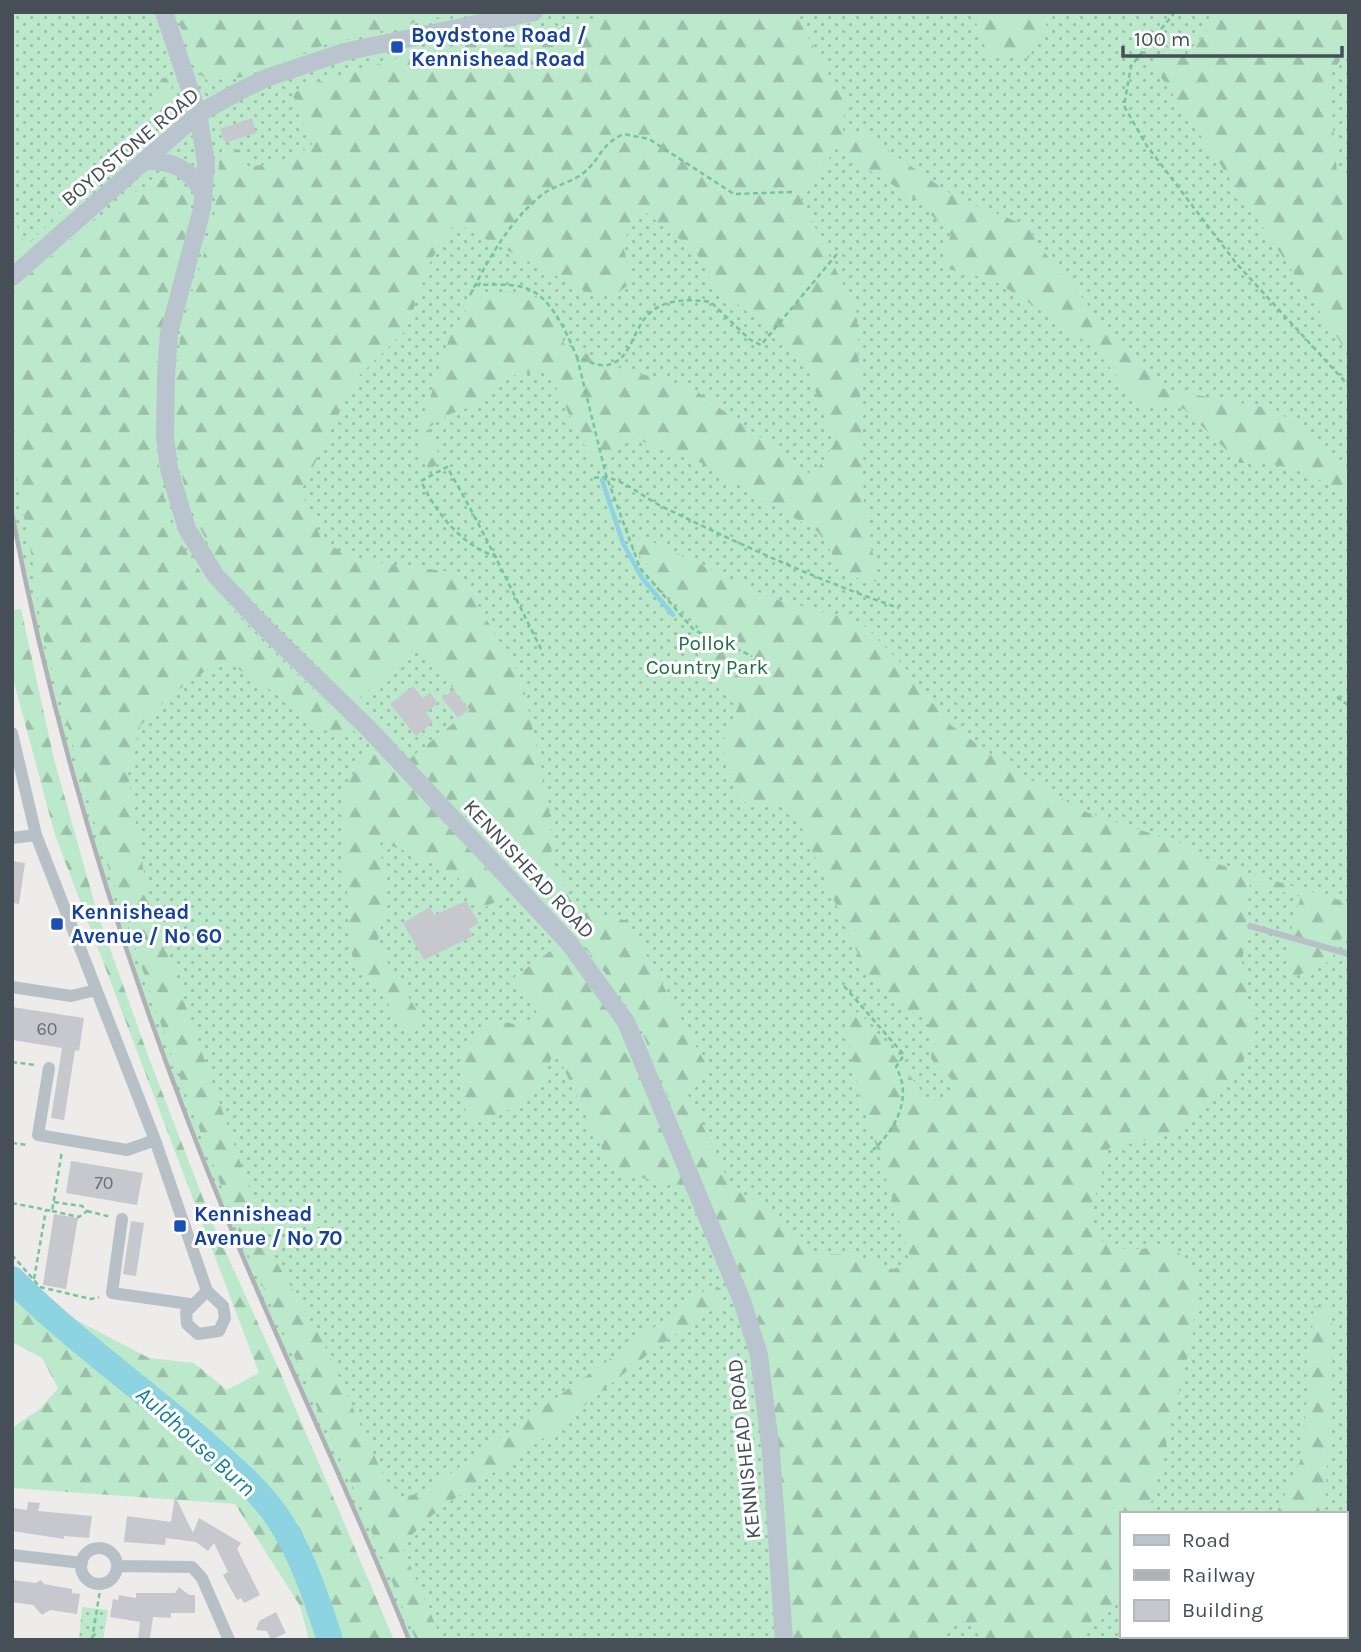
<svg xmlns="http://www.w3.org/2000/svg" width="1361" height="1652" viewBox="0 0 1361 1652" font-family="Karla,sans-serif">
<style>
.grass{fill:url(#grass-dots);fill-rule:evenodd}
.forest{fill:url(#forest-firs)}
.lines{fill:none;stroke-linecap:round;stroke-linejoin:round}
.stream{stroke:#8dd3e2;stroke-width:4.5}
.river{stroke:#8dd3e2;stroke-width:26}
.building{fill:#c6c8ce}
.path{stroke:#78c39c;stroke-width:2.5;stroke-dasharray:5 3.5;stroke-linecap:butt}
.lane{stroke:#b8c0c7;stroke-width:6}
.street{stroke:#b8c0c7;stroke-width:12}
.secondary{stroke:#bac4ce;stroke-width:18}
.rail{stroke:#aeb1b5;stroke-width:4.5}
.transit-dot{fill:#1a4fb4;stroke:#fff;stroke-width:2.5}
.labels{text-anchor:middle;stroke-width:6;stroke-linejoin:round;paint-order:stroke}
.number-label{font-size:18px;fill:#666d75}
.transit-label{font-size:21px;font-weight:bold;fill:#164399;stroke:#fff;text-anchor:start}
.street-label{font-size:21px;fill:#464f57;stroke:#fff}
.park-label{font-size:21px;fill:#1f6f45;stroke:#fff}
.water-label{font-size:23px;font-style:italic;fill:#197f96;stroke:#fff}
</style>
<defs>
<pattern id="grass-dots" width="8" height="8" patternUnits="userSpaceOnUse" patternTransform="scale(1.75)"><rect width="8" height="8" fill="#bce9cc"/><path d="M2 2h.1M6 6h.1" fill="none" stroke="#9bbfa8" stroke-width="1.8" stroke-linecap="round"/></pattern>
<pattern id="forest-firs" width="22" height="20" patternUnits="userSpaceOnUse" patternTransform="scale(1.75)"><rect width="22" height="20" fill="#bce9cc"/><path d="M5 1l3.5 6h-7zM16 11l3.5 6h-7z" fill="#9bbfa8"/></pattern>
</defs>
<rect width="100%" height="100%" fill="#eeebeb"/>
<path class="grass" d="M12 12H1349V1640H409L366 1532 233 1233 186 1115 119 930 83 812 38 637 12 514ZM1121 1514H1345V1636H1121Z
M82 1607 108 1610 103 1640H79Z"/>
<path class="forest" d="M175 12H459L324 45 243 77 208 81 198 72Z
M627 12H795L827 72 845 97 843 131 861 132 957 198 1028 226 1041 248 1102 322 1164 389 1277 410 1349 469V496C1309 473 1287 462 1240 463L1184 409 1139 403 1092 346 1022 298 993 280 940 267 951 235 918 201 836 149 800 196 857 313 864 503 870 545 877 565 878 582 847 576 818 532 696 460 626 436 599 462 582 442 548 370 504 377 479 404 450 414 428 428 442 462 428 470 419 448 421 426 449 339 475 293 519 292 551 302 564 344 622 369 691 387 813 476 834 444 808 370 767 328 715 286 695 251 641 209 622 243 633 281 614 296 591 294 455 223 431 260 406 330 356 379 301 491 323 543 366 561 459 573 522 680 549 803 552 860 575 907 628 921 708 1068 688 1095 732 1188 756 1201 801 1236 805 1252 858 1256 893 1269 912 1263 857 1084 845 1022 859 1011 928 1099 944 1102 957 1085 931 1059 932 1039 926 1018 903 1008 867 974 796 815 778 804 740 802 721 745 739 705 706 661 699 623 628 543 638 535 771 598 861 622 903 665 949 724 1014 770 1083 811 1183 844 1201 859 1349 903V934L1344 933 1331 961 1292 978C1285 948 1291 926 1301 897L1250 883 1242 965 1256 1040 1233 1077 1172 1135 1109 1148 1090 1215 1100 1241 1128 1250 1173 1246 1199 1278 1193 1335 1152 1500 1147 1514H1121C1121 1541 1130 1589 1108 1610 1093 1623 1086 1619 1078 1640H979L977 1630 964 1621 949 1628 938 1640H793L765 1339 641 1029 609 978 558 914 408 760 470 710 419 645 354 703 214 556 189 505 177 455 174 404 181 329 214 221 220 154 239 149 248 167 288 161 312 145 293 95 302 87 405 56Z
M972 12H1053L1028 59 988 55Z
M1223 12H1349V47L1329 77 1337 173 1349 183V355L1153 65 1167 46 1185 56Z
M170 76 174 106 148 138 12 266V215L26 246 152 121 161 79Z
M167 178 180 181 191 193C190 241 168 287 163 334 155 394 151 460 170 519 189 581 307 682 355 730L349 737 307 725 287 701 229 663 211 667 171 695 140 726 128 774 148 898 273 1256 323 1342 393 1497 422 1494 714 1284 723 1291 721 1305C653 1344 596 1399 533 1446 490 1478 435 1503 402 1547L442 1640H416L354 1489 241 1238 172 1057 99 839 41 629 35 573 12 455V288C53 257 121 190 167 178Z
M21 609 54 759 97 912 150 1061 213 1224 280 1372 394 1640H338L293 1521 269 1494 165 1399 80 1335 29 1290 61 1312 149 1358 194 1363 227 1390 259 1373 55 835 12 675V610Z
M373 745 510 894 482 909C473 898 465 884 455 875 449 870 388 843 380 842L386 900 377 945 423 1021 408 1031 349 950V906L342 853 345 786Z
M560 944 619 1023 689 1190 612 1170 555 1050 540 1083 524 1103 478 1123 466 1117 460 1053 489 1018 517 1025 540 1019 531 1002 509 981Z
M12 1289 249 1495 288 1549 324 1640H309L300 1606 235 1504 12 1488V1428L41 1408 58 1388 42 1358 12 1342Z
M1314 1306 1330 1309 1333 1328 1325 1514H1276L1302 1457Z"/>
<g class="lines">
<path class="stream" d="M602 480 623 543 642 578 673 615"/>
<path class="river" d="M12 1279C70 1337 137 1385 199 1438 226 1462 258 1488 278 1518 303 1556 316 1597 330 1640"/>
</g>
<path class="building" d="M252 118 256 133 225 143 220 129Z
M413 686 423 698 430 693 438 703 426 713 433 722 416 736 390 704Z
M453 690 469 709 458 718 442 698Z
M12 861 25 863 19 904 12 903Z
M466 901 479 923 469 929 473 936 424 960 403 923 430 907 434 915Z
M12 1007 84 1018 79 1051 75 1050 64 1120 51 1118 62 1048 12 1040Z
M71 1161 143 1173 137 1205 66 1193Z
M54 1214 78 1218 66 1289 43 1285Z
M131 1221 144 1223 136 1276 123 1274Z
M175 1496 193 1533 199 1518 241 1543 237 1549 260 1595 244 1603 241 1598 237 1600 223 1575 228 1572 214 1543 208 1551 196 1542 166 1538 165 1545 124 1542 127 1516 171 1522Z
M28 1502 40 1503 38 1511 92 1516 89 1538 64 1536V1539L12 1531V1508L27 1510Z
M12 1580 35 1583 41 1580 44 1584 72 1589V1593L80 1594 77 1614 50 1610 42 1615 33 1605 12 1602Z
M179 1587 189 1595H195V1613H171V1618L153 1617 150 1638 138 1639 140 1622 110 1617 113 1599 118 1600 119 1595 136 1598V1593H175Z
M276 1612 286 1633 271 1640 267 1631 256 1630 259 1621Z"/>
<g class="lines">
<path class="path" d="M1175 12 1131 66 1124 106 1147 146 1236 263 1349 386
M475 285C490 285 511 283 525 288 551 295 567 334 577 357 586 360 598 367 608 365 647 355 621 289 711 302L749 339 761 345 837 254
M470 295C489 258 510 220 543 194 555 185 570 183 582 174 600 161 600 144 624 134L649 139 734 194 793 192
M577 357 606 475 640 568 694 630 752 656
M594 478C615 472 641 496 661 506 739 544 817 580 899 608
M497 557C462 546 436 513 421 481L447 467C482 527 511 589 542 651
M1337 697 1349 706
M844 986 904 1055 896 1067C913 1097 896 1129 873 1150
M12 1062 35 1065
M12 1143 28 1145
M12 1203 52 1211 62 1151
M52 1211 79 1217 87 1211 82 1206 54 1202
M87 1211 111 1217
M12 1255 40 1287 91 1299 99 1297
M34 1279 46 1210
M92 1640 101 1584"/>
<path class="lane" d="M1250 926 1349 954"/>
<path class="street" d="M12 733 36 835 155 1140 207 1291 223 1306 225 1318 219 1331 198 1334 187 1324 186 1312 207 1291
M12 838 36 835
M12 987 71 996 96 990
M49 1068 38 1135 127 1150 155 1140
M122 1219 112 1293 190 1304
M81 1566a18 18 0 1 1 36 0a18 18 0 1 1-36 0Z
M12 1555 82 1563
M117 1566 192 1567 202 1578 229 1640"/>
<path class="secondary" d="M164 12 198 114 206 162 202 209 169 333 166 376 165 437 169 469 187 529 216 576 269 632 368 728 569 943 626 1022 742 1301 759 1355 771 1452 784 1640
M145 161C173 160 193 170 204 196
M12 277 198 114 236 93 266 78 344 52 534 12"/>
<path class="rail" d="M12 514C59 761 136 1000 232 1231 289 1368 354 1502 409 1640"/>
</g>
<g class="transit-dot">
<rect x="390" y="40" width="14" height="14" rx="3.5"/>
<rect x="50" y="917" width="14" height="14" rx="3.5"/>
<rect x="173" y="1219" width="14" height="14" rx="3.5"/>
</g>
<g class="labels">
<g class="number-label">
<text x="47" y="1035">60</text>
<text x="104" y="1189">70</text>
</g>
<g class="transit-label">
<text x="411" y="42">Boydstone Road /<tspan x="411" dy="24">Kennishead Road</tspan></text>
<text x="71" y="919">Kennishead<tspan x="71" dy="24">Avenue / No 60</tspan></text>
<text x="194" y="1221">Kennishead<tspan x="194" dy="24">Avenue / No 70</tspan></text>
</g>
<g class="street-label">
<text transform="translate(130 147) rotate(-40)" y="7">BOYDSTONE ROAD</text>
<text transform="translate(529 869) rotate(47)" y="7">KENNISHEAD ROAD</text>
<text transform="translate(744 1449) rotate(-96)" y="7">KENNISHEAD ROAD</text>
</g>
<g class="park-label">
<text x="707" y="650">Pollok<tspan x="707" dy="24">Country Park</tspan></text>
</g>
<g class="water-label">
<text transform="translate(196 1441) rotate(42)" y="8">Auldhouse Burn</text>
</g>
</g>
<rect width="1361" height="1652" fill="none" stroke="#464f57" stroke-width="28"/>
<rect x="1120" y="1512" width="228" height="126" fill="#ffffff" stroke="#b5b9bc" stroke-width="2"/>
<rect x="1134" y="1535" width="35" height="10" fill="#bac4ce" stroke="#b5b9bc" stroke-width="2"/>
<text x="1182" y="1547" font-size="21" fill="#464f57">Road</text>
<rect x="1134" y="1570" width="35" height="10" fill="#aeb1b5" stroke="#b5b9bc" stroke-width="2"/>
<text x="1182" y="1582" font-size="21" fill="#464f57">Railway</text>
<rect x="1134" y="1600" width="35" height="21" fill="#c6c8ce" stroke="#b5b9bc" stroke-width="2"/>
<text x="1182" y="1617" font-size="21" fill="#464f57">Building</text>
<path d="M1123 46v10h219v-10" fill="none" stroke="#464f57" stroke-width="3.5"/>
<text x="1134" y="46" font-size="21" fill="#464f57" stroke="#ffffff" stroke-width="5" paint-order="stroke">100 m</text>
</svg>
